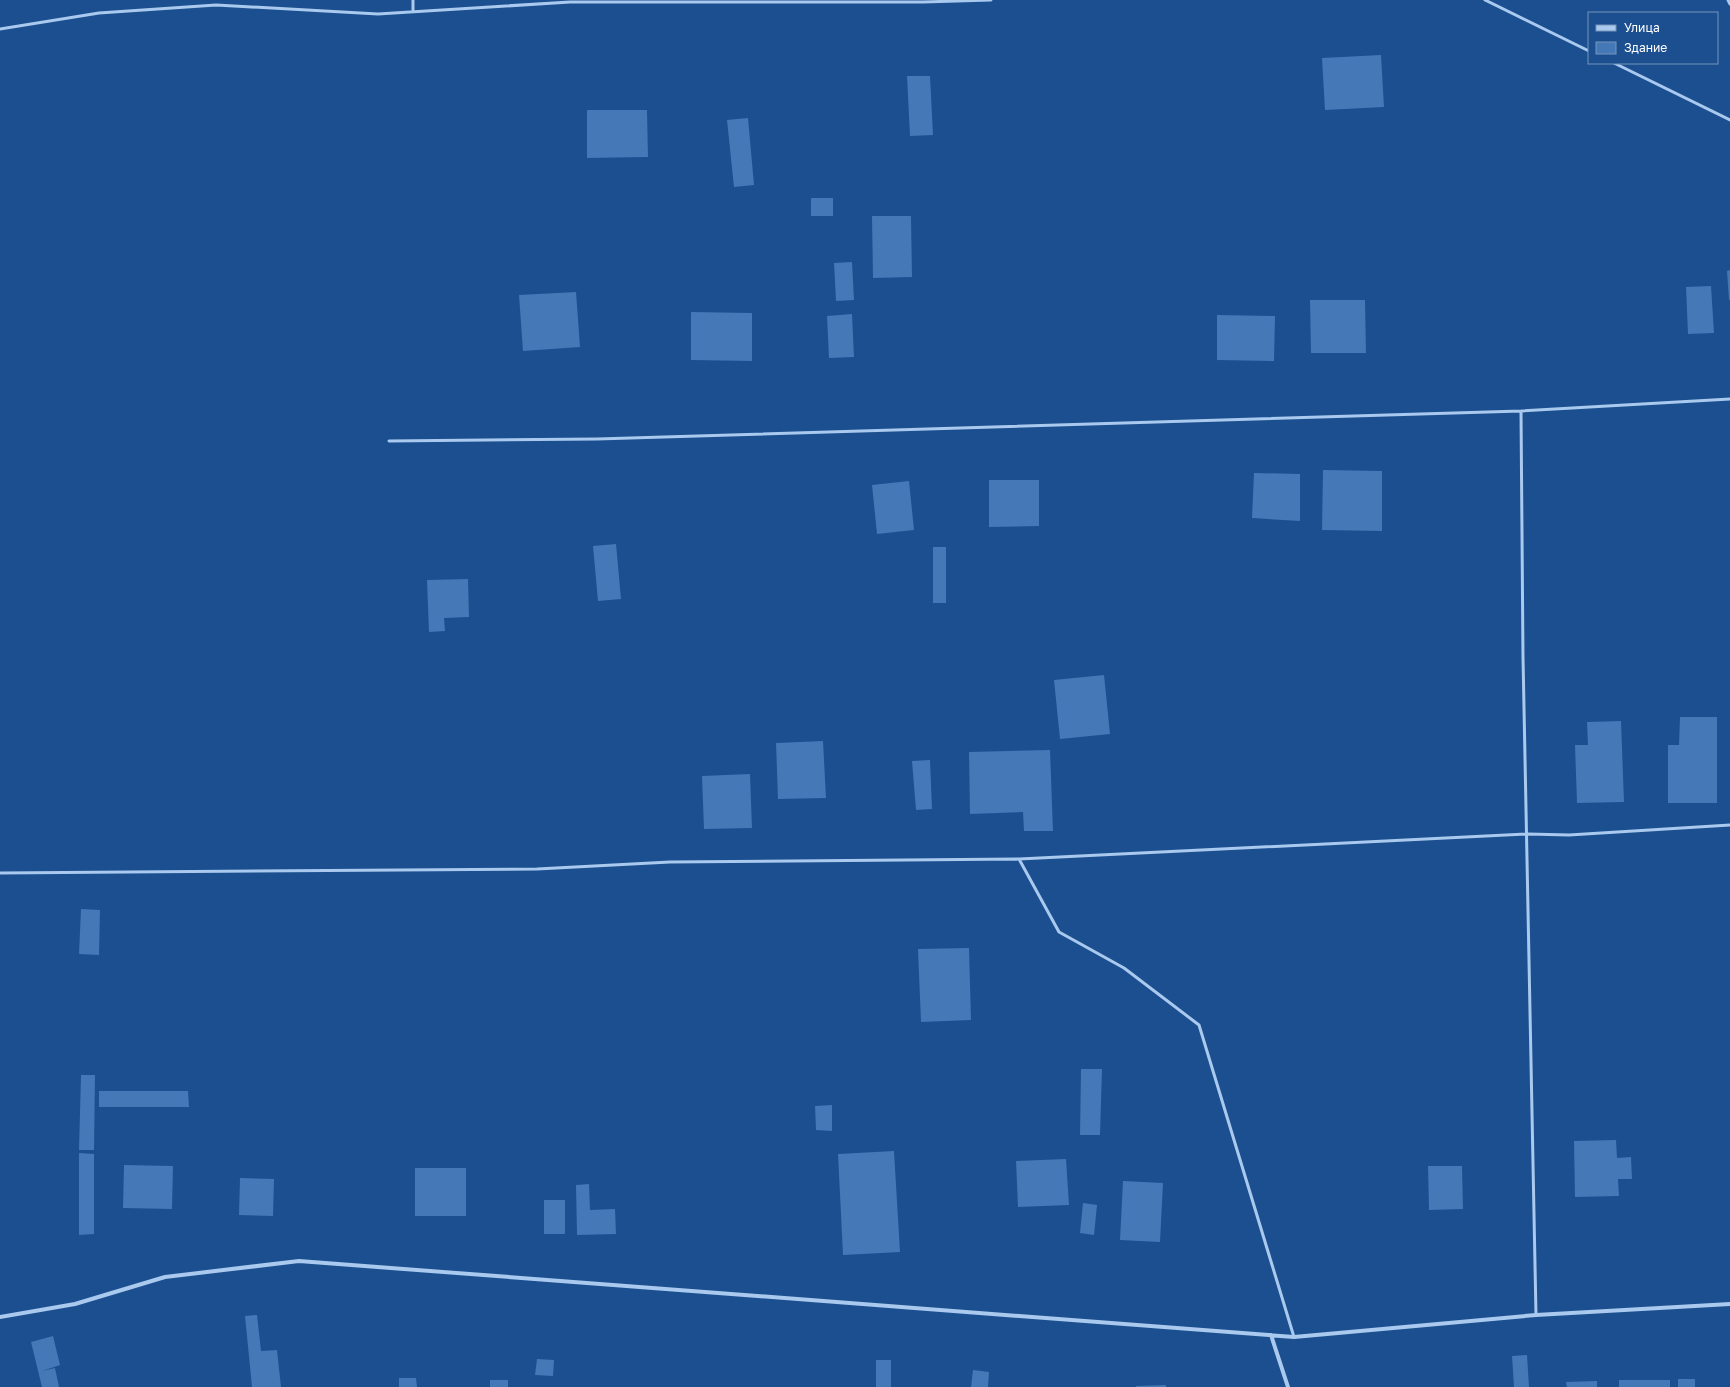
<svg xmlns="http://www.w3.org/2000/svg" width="1730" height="1387" viewBox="0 0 1730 1387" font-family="'Golos Text',sans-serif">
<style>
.building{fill:#4478b7}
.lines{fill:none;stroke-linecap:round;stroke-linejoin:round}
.service{stroke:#a9c9ee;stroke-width:3}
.minor{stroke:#a9c9ee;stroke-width:4}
</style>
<rect width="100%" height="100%" fill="#1b4f8f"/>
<path class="building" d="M1381 55 1384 107 1325 110 1322 58Z
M907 76H930L933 135 910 136Z
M587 110H647L648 157 587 158Z
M748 118 754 185 734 187 727 120Z
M811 198H833V216H811Z
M872 216H911L912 277 873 278Z
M852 262 854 300 836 301 834 263Z
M1730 270V300H1729L1727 271Z
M1711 286 1714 333 1688 334 1686 287Z
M576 292 580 347 523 351 519 295Z
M1310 300H1365L1366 353H1311Z
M691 312 752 313V361L691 360Z
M852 314 854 357 829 358 827 316Z
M1217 315 1275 316 1274 361 1217 360Z
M1323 470 1382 471V531L1322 530Z
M1254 473 1300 474V521L1252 518Z
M989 480H1039V526L989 527Z
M909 481 914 530 877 534 872 485Z
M616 544 621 599 598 601 593 546Z
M933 547H946V603H933Z
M468 579 469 617 444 618 445 631 429 632 427 580Z
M1104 675 1110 734 1060 739 1054 680Z
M1680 717H1717V803H1668V745H1679Z
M1621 721 1624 802 1577 803 1575 745H1588L1587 722Z
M823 741 826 798 778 799 776 743Z
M1050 750 1053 831H1024L1023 812 970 814 969 752Z
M930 760 932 809 916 810 912 761Z
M750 774 752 828 704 829 702 776Z
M81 909 100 910 99 955 79 954Z
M969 948 971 1020 921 1022 918 949Z
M1081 1069H1102L1100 1135H1080Z
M81 1075H95L94 1150H79Z
M99 1091H188L189 1107H99Z
M832 1105V1131L816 1130 815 1106Z
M1616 1140 1617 1158 1631 1157 1632 1179H1618L1619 1196 1575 1197 1574 1141Z
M894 1151 900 1252 843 1255 838 1154Z
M79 1153 94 1154V1234L79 1235Z
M1066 1159 1069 1205 1018 1207 1016 1161Z
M124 1165 173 1166 172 1209 123 1208Z
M1428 1166H1462L1463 1209 1429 1210Z
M415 1168H466V1216H415Z
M240 1178 274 1179 273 1216 239 1215Z
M1123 1181 1163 1183 1160 1242 1120 1240Z
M589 1184 590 1210 615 1209 616 1234 577 1235 576 1185Z
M544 1200H565V1234H544Z
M1083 1203 1097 1205 1094 1235 1080 1233Z
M257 1315 261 1351 277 1350 281 1387H252L245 1316Z
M53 1336 60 1365 42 1371 55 1368 59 1387H42L31 1342Z
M1527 1355 1529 1387H1514L1512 1356Z
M537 1359 554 1360 553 1376 535 1375Z
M876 1360H891V1387H876Z
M973 1370 989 1372 988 1387H971Z
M399 1378H416L417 1387H399Z
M1678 1379H1695V1387H1678Z
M490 1380H508V1387H490Z
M1619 1380H1670V1387H1619Z
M1597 1381V1387H1567L1566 1382Z
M1166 1385V1387H1136V1386Z"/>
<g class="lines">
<path class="service" d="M1485 0 1589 51
M1728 0 1730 4
M413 11V0
M0 29 99 13 216 5 378 14 570 2H923L991 0
M1614 63 1730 120
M1521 411 1523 657 1536 1315
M389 441 597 439 1521 411 1730 399
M1019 859 1059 932 1124 968 1199 1025 1294 1337
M0 873 537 869 670 862 1019 859 1528 834 1569 835 1730 825"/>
<path class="minor" d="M0 1317 75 1304 165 1277 299 1261 1294 1337 1536 1315 1730 1304
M1271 1335 1288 1387"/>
</g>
<rect x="1588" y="12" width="130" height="52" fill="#1b4f8f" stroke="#7695bc"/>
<rect x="1596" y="25" width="20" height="6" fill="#a9c9ee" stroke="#7695bc"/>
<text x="1624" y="32" font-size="12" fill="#ffffff">Улица</text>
<rect x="1596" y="42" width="20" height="12" fill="#4478b7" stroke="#7695bc"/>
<text x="1624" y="52" font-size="12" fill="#ffffff">Здание</text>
</svg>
